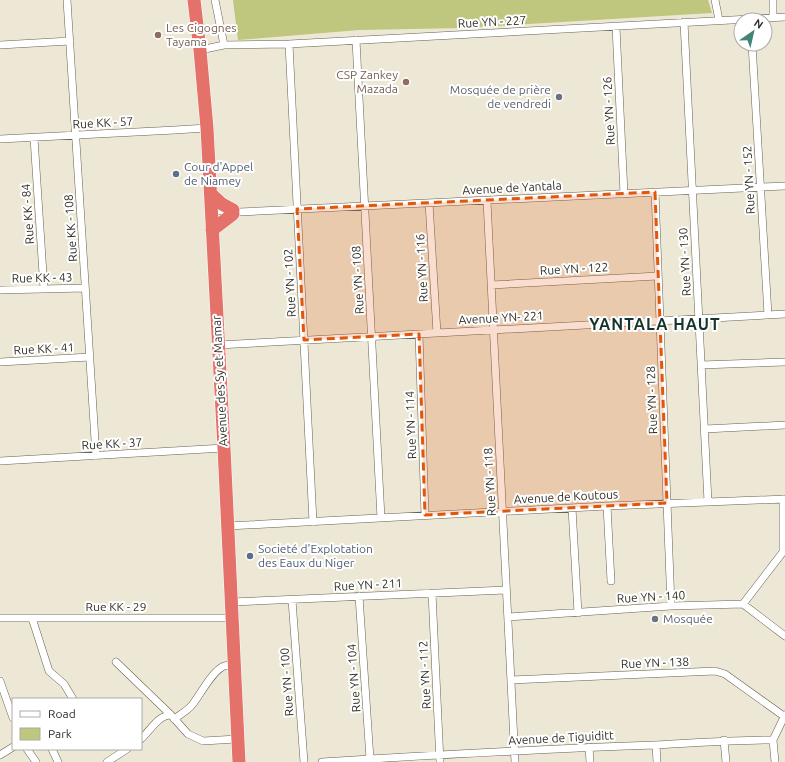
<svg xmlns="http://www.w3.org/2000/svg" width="785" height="762" viewBox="0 0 785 762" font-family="Ubuntu,sans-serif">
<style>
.green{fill:#bfc67d}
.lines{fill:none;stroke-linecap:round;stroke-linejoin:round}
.street-casing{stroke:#656150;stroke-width:8}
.highway-casing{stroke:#fff;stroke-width:14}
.street{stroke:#fff;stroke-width:7}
.highway{stroke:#e5716b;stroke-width:13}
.marked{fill:#df570d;fill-opacity:0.2;stroke:#df570d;stroke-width:3;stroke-dasharray:8 5;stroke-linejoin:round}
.education-dot{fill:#8d6e63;stroke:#fff;stroke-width:1.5}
.worship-dot{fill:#6b7280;stroke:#fff;stroke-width:1.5}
.service-dot{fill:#5c6f8a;stroke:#fff;stroke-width:1.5}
.labels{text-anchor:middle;stroke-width:4;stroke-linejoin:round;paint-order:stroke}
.street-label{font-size:12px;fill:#302f27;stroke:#fff}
.education-label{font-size:12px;fill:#785e54;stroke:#fff;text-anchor:start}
.worship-label{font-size:12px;fill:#5b616d;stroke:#fff;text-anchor:end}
.service-label{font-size:12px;fill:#4e5e75;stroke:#fff;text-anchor:start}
.district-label{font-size:16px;font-weight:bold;letter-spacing:1px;fill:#14342d;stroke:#fff}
</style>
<rect width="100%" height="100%" fill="#ede8d5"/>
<path class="green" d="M233 0H708L712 13 464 28 359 30 238 40Z"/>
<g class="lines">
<defs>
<path id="street" d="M67 0 96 456
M215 0 224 45
M715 0 719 20
M773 0V17
M684 22 708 502
M616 27 624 194
M356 40 381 518
M289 44 313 522
M752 44 768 315
M0 45 70 41
M200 50 224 45 289 44 785 17
M34 138 44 289
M0 139 175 130 207 128
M655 192 671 606
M487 201 515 762
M429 203 437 333
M211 211 233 210 239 212 785 186
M491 285 658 276
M0 290 85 288
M419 334 425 515
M218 345 785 314
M0 362 90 357
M701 365 785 362
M705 429 785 425
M0 461 224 448
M607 506 611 581
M572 508 578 613
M228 526 607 506 785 499
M432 593 440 762
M359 596 370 759
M292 600 304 762
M231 602 506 590
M743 604 783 552V499
M508 617 671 606 743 604 785 636
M0 618H232
M32 618 49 671 64 684 73 699
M116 662 171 715
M511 680 715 671 725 674 785 717
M0 681 13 718
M174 719C181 714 187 711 192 705 201 694 212 671 224 666 227 665 231 665 234 666
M141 739C150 731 158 715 171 715L188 734 203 741 237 739
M724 740 726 762
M773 740 775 762
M656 745 657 762
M589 747 590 762
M27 749 36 762
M52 749 58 762
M0 755 13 747
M107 762 127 749
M322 762C433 755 544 749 655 745 695 743 734 740 773 740L785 715"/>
<path id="highway" d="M194 0 200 50 207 128 224 448 239 762
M211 194 222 204 233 210
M212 230 233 214"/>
</defs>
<use href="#street" class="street-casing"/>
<use href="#highway" class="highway-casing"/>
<use href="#street" class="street"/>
<use href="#highway" class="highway"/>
</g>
<path class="marked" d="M655 192 667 503 425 515 419 334 304 340 297 209Z"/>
<g class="education-dot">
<circle cx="158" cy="35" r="4"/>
<circle cx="406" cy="82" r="4"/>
</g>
<g class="worship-dot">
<circle cx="559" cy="97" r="4"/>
<circle cx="655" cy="619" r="4"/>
</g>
<g class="service-dot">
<circle cx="176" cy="174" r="4"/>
<circle cx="250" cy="556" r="4"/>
</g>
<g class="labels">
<g class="street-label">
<text transform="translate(492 22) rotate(-3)" y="4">Rue YN - 227</text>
<text transform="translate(609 111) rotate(-93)" y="4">Rue YN - 126</text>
<text transform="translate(103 123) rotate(-3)" y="4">Rue KK - 57</text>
<text transform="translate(749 180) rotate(-93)" y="4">Rue YN - 152</text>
<text transform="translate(512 188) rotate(-3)" y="4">Avenue de Yantala</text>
<text transform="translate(28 214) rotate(-94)" y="4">Rue KK - 84</text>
<text transform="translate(71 228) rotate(-94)" y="4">Rue KK - 108</text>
<text transform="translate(685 262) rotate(-93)" y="4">Rue YN - 130</text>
<text transform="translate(422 268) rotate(-93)" y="4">Rue YN - 116</text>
<text transform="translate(574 269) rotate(-3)" y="4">Rue YN - 122</text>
<text transform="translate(42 278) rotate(-1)" y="4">Rue KK - 43</text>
<text transform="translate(358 280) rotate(-93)" y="4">Rue YN - 108</text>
<text transform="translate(290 283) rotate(-93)" y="4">Rue YN - 102</text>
<text transform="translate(501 318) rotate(-3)" y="4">Avenue YN- 221</text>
<text transform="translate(44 349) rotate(-3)" y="4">Rue KK - 41</text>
<text transform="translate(220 381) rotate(-93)" y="4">Avenue des Sy et Mamar</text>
<text transform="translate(652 400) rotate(-92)" y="4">Rue YN - 128</text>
<text transform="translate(411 425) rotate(-92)" y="4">Rue YN - 114</text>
<text transform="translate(112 444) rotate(-3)" y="4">Rue KK - 37</text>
<text transform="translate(490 482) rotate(-93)" y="4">Rue YN - 118</text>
<text transform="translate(566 497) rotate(-3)" y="4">Avenue de Koutous</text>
<text transform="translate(368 585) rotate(-3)" y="4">Rue YN - 211</text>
<text transform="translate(651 597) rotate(-3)" y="4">Rue YN - 140</text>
<text x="116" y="611">Rue KK - 29</text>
<text transform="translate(655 663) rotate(-2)" y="4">Rue YN - 138</text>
<text transform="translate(425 675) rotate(-93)" y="4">Rue YN - 112</text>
<text transform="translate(354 678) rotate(-94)" y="4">Rue YN - 104</text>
<text transform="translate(287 682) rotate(-94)" y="4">Rue YN - 100</text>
<text transform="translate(561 738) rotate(-3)" y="4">Avenue de Tiguiditt</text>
</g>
<g class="education-label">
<text x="166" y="32">Les Cigognes<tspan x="166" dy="14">Tayama</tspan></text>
<text x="398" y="79" text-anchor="end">CSP Zankey<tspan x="398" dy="14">Mazada</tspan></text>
</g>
<g class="worship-label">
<text x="551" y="94">Mosquée de prière<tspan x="551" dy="14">de vendredi</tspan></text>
<text x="663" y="623" text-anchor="start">Mosquée</text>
</g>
<g class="service-label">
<text x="184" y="171">Cour d'Appel<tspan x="184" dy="14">de Niamey</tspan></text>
<text x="258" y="553">Societé d'Explotation<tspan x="258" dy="14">des Eaux du Niger</tspan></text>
</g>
<g class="district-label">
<text x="655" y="330">YANTALA HAUT</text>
</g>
</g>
<rect x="12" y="698" width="130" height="52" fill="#ffffff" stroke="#acaca9"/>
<rect x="20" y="711" width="20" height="6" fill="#ffffff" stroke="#acaca9"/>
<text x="48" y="718" font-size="12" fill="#302f27">Road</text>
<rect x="20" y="728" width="20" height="12" fill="#bfc67d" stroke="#acaca9"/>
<text x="48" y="738" font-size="12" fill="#302f27">Park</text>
<g transform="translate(753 32) rotate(34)"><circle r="19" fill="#ffffff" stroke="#acaca9"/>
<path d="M0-3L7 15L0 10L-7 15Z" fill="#428577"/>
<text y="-6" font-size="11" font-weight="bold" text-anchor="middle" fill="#302f27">N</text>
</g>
</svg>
